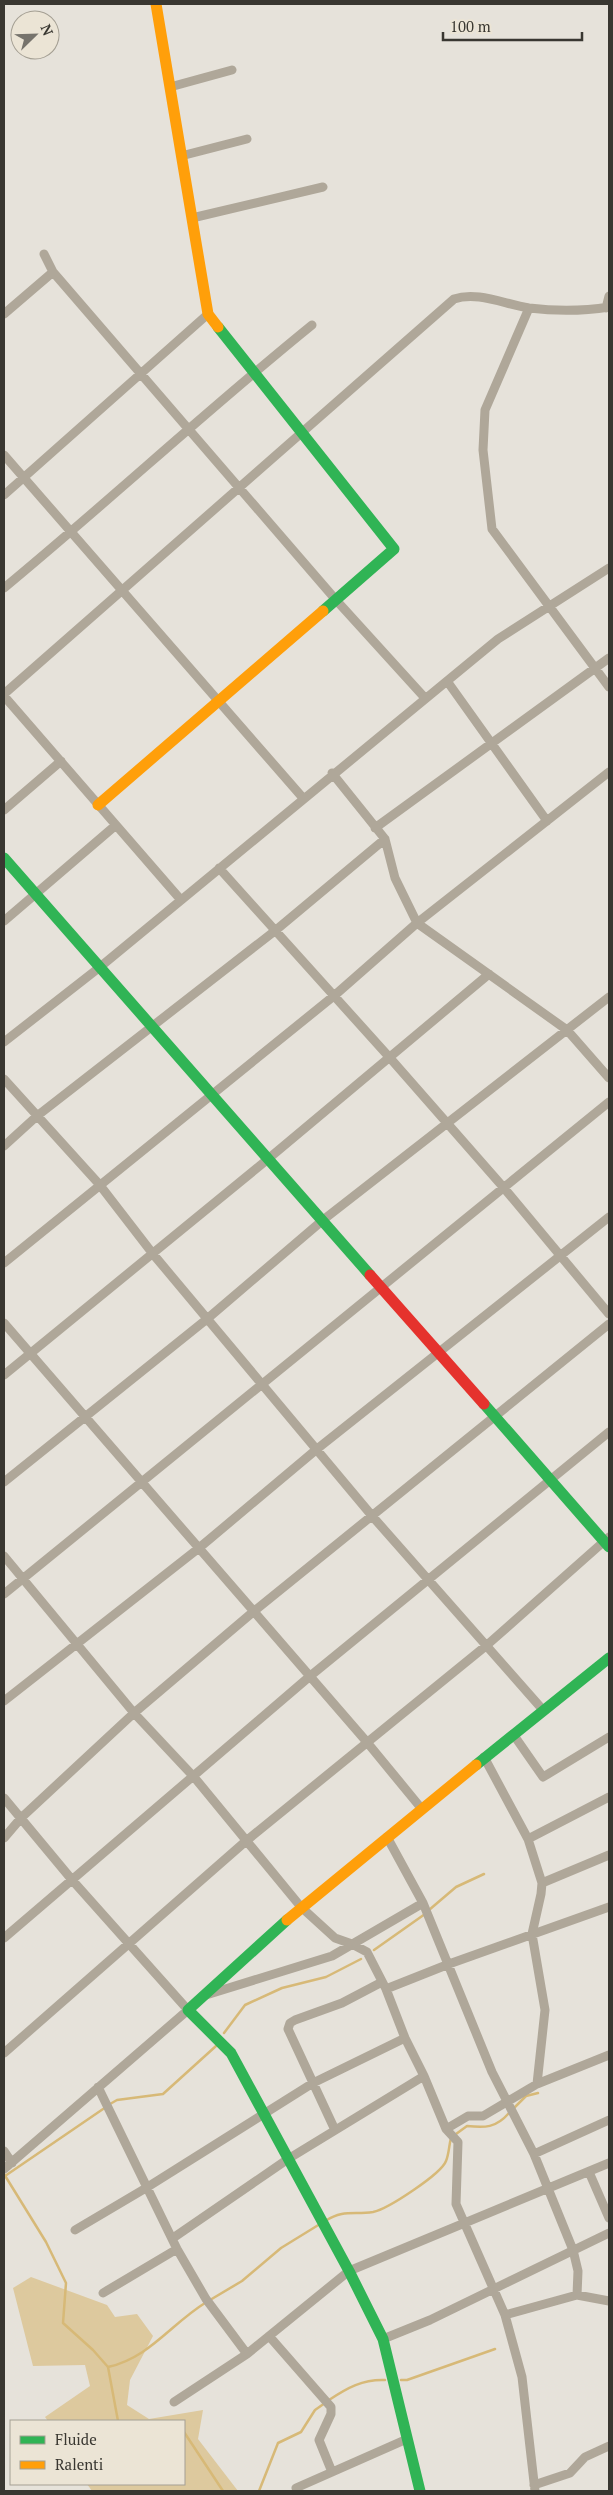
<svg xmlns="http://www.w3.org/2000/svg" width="613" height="2495" viewBox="0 0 613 2495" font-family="'PT Serif',serif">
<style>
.green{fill:#ddc99e}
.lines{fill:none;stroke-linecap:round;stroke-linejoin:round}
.stream{stroke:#d7b977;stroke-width:2.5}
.street{stroke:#afa799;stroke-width:9}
.fast{stroke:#30b455;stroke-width:11}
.slow{stroke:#ff9f0a;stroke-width:11}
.jam{stroke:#e5322d;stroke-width:11}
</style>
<rect width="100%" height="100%" fill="#e6e2da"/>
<path class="green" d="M31 2277 107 2305 115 2317 137 2314 153 2336 130 2380 127 2405 149 2419 203 2410 198 2439 238 2491H92L87 2484H184V2421H48L45 2417 90 2386 85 2365 33 2366 13 2288Z"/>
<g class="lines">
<path class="stream" d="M429 1910 456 1887 484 1874
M374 1950 425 1914
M224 2033 245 2005 282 1988 326 1977 361 1959
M110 2104 117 2100 163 2094 216 2046
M513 2109 526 2096 538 2093
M456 2134 467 2126C485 2128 496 2128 509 2113
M4 2174 46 2242 66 2283 63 2323 93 2350 108 2367 118 2421
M5 2176 106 2107
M325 2221C344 2209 354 2215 373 2212 388 2209 441 2174 446 2161 449 2154 449 2145 451 2138
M210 2300 242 2281 281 2248 320 2224
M108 2367C149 2358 171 2324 205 2303
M401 2380H407L495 2349
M329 2400C347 2388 363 2379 385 2380
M184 2432 223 2491
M259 2491 278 2443 301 2432 315 2410 325 2403"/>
<path class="street" d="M170 87 232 70
M181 156 247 139
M192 218 323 187
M44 254 53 272 336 600 425 698
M529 308 485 410 483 450 492 529 609 687
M606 308 609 296
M4 314 53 272
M4 455 303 798
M4 495 208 314
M4 588C108 502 207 410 312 325
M447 681 547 821
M4 694 454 299C477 291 504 304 529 308 554 311 584 311 609 307
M4 696 181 900
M332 773 385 839 395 878 417 923 567 1030 609 1078
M4 810 61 761
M375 828 609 658
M219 868 390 1058 504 1188 609 1314
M4 921 116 825
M4 1042 100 967 498 639 609 568
M4 1079 99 1184 153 1254 373 1517 543 1710
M4 1146 37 1116 276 930 385 839
M4 1263 335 995 417 923 609 772
M4 1323 366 1741 421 1808
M4 1375 268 1159 489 974
M4 1482 207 1319 323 1220 609 997
M4 1556 134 1713 194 1777 301 1907 335 1938 352 1944 367 1952 386 1989 405 2038 424 2076 446 2129 468 2116H483L537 2084 609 2055
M4 1594 609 1102
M4 1701 199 1548 317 1449 609 1217
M513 1734 543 1777 609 1737
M484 1757 528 1839 542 1883 541 1894 532 1934 545 2010 537 2084
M4 1798 73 1881 188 2010 4 2169
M387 1837 423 1903 492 2072 534 2154 573 2250 578 2271 577 2295
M4 1838 21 1818 134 1713 253 1612 609 1324
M528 1839 609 1797
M542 1883 609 1855
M4 1938 309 1677 609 1432
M386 1989 449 1964 609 1907
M206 1995 332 1956 423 1903
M4 2053 246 1841 487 1645 609 1537
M98 2087 177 2249 206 2299 247 2354
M446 2129 458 2142 456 2204 505 2315 522 2377 535 2491
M335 2130 288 2029 290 2023 295 2020 342 2003 382 1982
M4 2151 12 2163
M534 2154 609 2120
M589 2172 609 2218
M75 2230 146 2188 313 2083 405 2038
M173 2238 288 2159 424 2076
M103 2293 177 2249
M505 2315 577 2295 609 2301
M269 2336 331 2407V2414L319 2440 332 2472
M383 2339 430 2320 609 2233
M174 2402 247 2354 349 2271 609 2163
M534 2485 570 2473 585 2457 609 2446
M296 2488 407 2439"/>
<path class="fast" d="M218 327 394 549 323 611
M4 858 370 1275
M484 1404 609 1547
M476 1765 609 1658
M287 1920 188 2010 231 2053 349 2271 383 2339 420 2491"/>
<path class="slow" d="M156 4 208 314 218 327
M98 805 323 611
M287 1920 476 1765"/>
<path class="jam" d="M370 1275 484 1404"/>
</g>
<rect width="613" height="2495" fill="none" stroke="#393731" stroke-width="10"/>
<rect x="10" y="2420" width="175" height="65" fill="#ebe4d5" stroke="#a49f93"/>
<rect x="20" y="2436" width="25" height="8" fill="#30b455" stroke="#a49f93"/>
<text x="55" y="2445" font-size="15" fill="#393731">Fluide</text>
<rect x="20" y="2461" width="25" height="8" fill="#ff9f0a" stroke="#a49f93"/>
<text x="55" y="2470" font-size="15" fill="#393731">Ralenti</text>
<g transform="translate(35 35) rotate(67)"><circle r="24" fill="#ebe4d5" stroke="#a49f93"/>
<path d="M0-4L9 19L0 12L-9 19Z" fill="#76736c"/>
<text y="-8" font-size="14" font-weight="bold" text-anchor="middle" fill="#393731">N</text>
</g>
<path d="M443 32v8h139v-8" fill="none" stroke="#393731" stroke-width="2.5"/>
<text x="450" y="32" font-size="15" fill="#393731" stroke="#ebe4d5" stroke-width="4" paint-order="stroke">100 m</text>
</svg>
